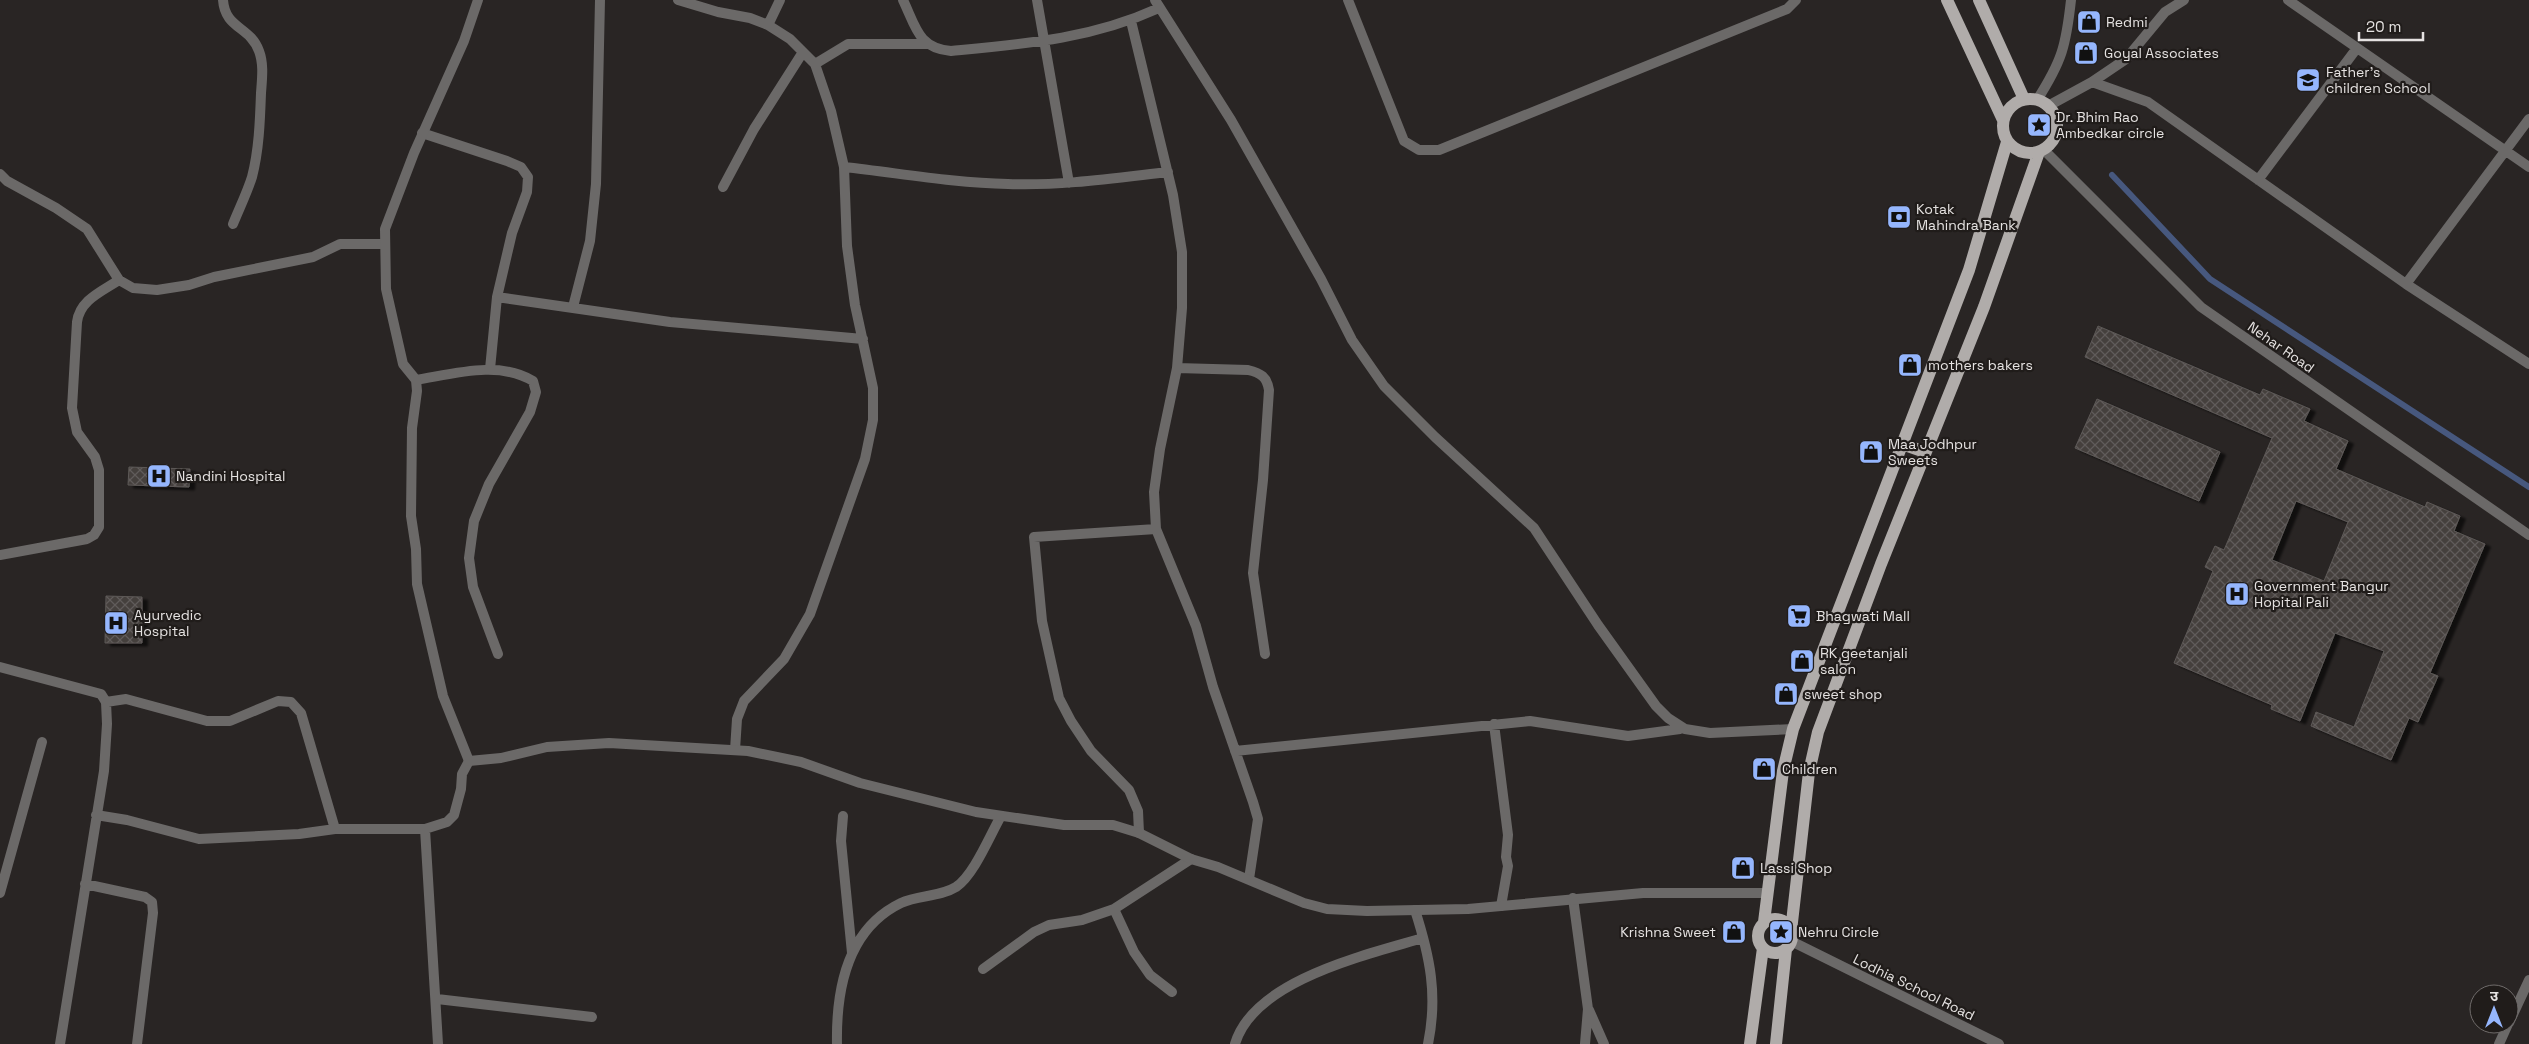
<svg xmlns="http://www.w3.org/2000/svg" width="2529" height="1044" viewBox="0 0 2529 1044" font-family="'Space Grotesk','Noto Sans Devanagari',sans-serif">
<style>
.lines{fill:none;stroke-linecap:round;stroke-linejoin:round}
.stream{stroke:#47587e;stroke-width:6}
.building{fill:url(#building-cross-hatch);stroke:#5d5957;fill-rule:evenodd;filter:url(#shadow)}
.minor{stroke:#6b6968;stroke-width:10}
.tertiary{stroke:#6b6968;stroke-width:10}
.primary{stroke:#b0acaa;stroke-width:12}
.labels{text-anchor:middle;stroke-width:4.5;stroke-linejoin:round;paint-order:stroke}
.poi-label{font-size:14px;fill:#e5e2e1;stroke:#201c1a;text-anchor:start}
.street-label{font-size:14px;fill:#e5e2e1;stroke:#201c1a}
</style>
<defs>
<pattern id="building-cross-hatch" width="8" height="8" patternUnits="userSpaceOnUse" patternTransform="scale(1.25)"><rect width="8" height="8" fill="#45403e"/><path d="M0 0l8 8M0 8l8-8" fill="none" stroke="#605b5a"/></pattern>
<filter id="shadow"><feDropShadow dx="5.5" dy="3" stdDeviation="1" flood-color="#0009"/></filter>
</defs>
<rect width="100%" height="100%" fill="#292524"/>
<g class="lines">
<path class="stream" d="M2112 175 2210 279 2529 487"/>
</g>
<path class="building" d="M2098 326 2260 395 2263 389 2310 409 2304 421 2348 441 2336 469 2425 507 2427 502 2460 516 2454 531 2485 544 2430 673 2438 676 2418 722 2409 718 2391 760 2311 726 2316 712 2354 727 2384 651 2335 633 2300 721 2271 709 2272 705 2174 663 2213 571 2205 567 2215 546 2224 550 2272 438 2085 357ZM2296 501 2348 522 2324 581 2272 560Z
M2097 399 2220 452 2199 501 2075 448Z
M129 467 190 469 189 487 128 485Z
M106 596 142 597V643H105Z"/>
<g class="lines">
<path class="minor" d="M223 0C225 29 250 26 259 51 264 64 262 79 261 93 260 121 259 150 252 177 247 193 239 209 233 224
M678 0 718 12 750 18 768 25 790 39 815 64 831 111 844 167 847 246 855 305 873 388V420L865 459 810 614 784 659 744 701 737 719 735 750
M903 0C916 27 918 48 951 51 1025 44 1091 39 1159 8
M1037 0 1069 183
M1155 0 1231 120 1321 279 1352 340 1384 386 1435 437 1534 528 1598 625 1656 706 1668 718 1685 729 1710 733 1793 729
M1348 0 1404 141 1419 150H1439L1787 9 1796 0
M2288 0 2529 167
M1131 21 1173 195 1182 252V308L1177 368 1160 449 1154 492 1156 529 1196 626 1213 687 1253 802 1258 819 1249 879
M768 25 780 0
M815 64 848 44H927
M2092 82 2148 102 2406 284 2529 364
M2048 106 2092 82 2126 59 2165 12 2184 0
M422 133 507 161 521 167 528 177 527 192 512 233 497 297 490 369
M844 167C899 173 953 183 1008 184 1061 186 1115 178 1168 172
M0 174 7 181 56 208 87 229 119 280 133 288 157 290 189 285 214 277 313 257 340 244H385
M2258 180 2357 48
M723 187 754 129 803 52
M2406 284 2529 119
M497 297 670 322 863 339
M573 307 590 241 596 184 600 0
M1177 368 1248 370C1261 373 1267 377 1269 390L1263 480 1253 573 1265 654
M416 380C453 374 499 360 533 381L536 392 530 412 489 484 474 521 469 558 473 587 498 654
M0 555 87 539 94 535 99 527V470L95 457 77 432 72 408 77 322C80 300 101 292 119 280
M0 667 101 694 106 702 107 724 104 771 60 1044
M106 702 126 699 207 721H230L278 701 291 702 301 713 335 829
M1494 724 1508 835 1506 857 1508 866 1501 906
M1235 751 1530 721 1628 736 1680 729 1675 725
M96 815 127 820 199 839 299 834 335 829H425L447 822 454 815 461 789 462 774 469 761
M843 816 841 841 852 953
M425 829 438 1044
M1139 833 1138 811 1129 790 1091 751 1071 721 1059 698 1042 621 1034 537 1156 529
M85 884 145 897 152 902 153 913 137 1044
M0 893 42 742
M1573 898 1588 1009 1585 1044
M1114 909 1134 952 1150 975 1172 992
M1415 910C1430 957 1438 995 1428 1044
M983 969 1034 932 1049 925 1082 920 1114 909 1191 859
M437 999 592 1017
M1589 1010 1604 1044
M2509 1023 2529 980
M837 1044C836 990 847 929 901 903 918 895 940 897 956 887 974 875 990 835 1001 816
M1235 1044C1254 980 1366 955 1423 938
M2499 1044 2508 1024"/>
<path class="tertiary" d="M478 0 464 41 414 153 385 229 386 289 403 364 416 380 417 391 412 428 411 516 416 549 417 584 443 696 469 761 501 758 547 747 609 743 748 751 801 762 860 783 976 812 1064 825H1113L1139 833 1191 859 1218 867 1304 903 1327 909 1367 911 1468 909 1643 893H1768
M2037 100C2062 61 2066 46 2071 0
M2044 150 2201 307 2529 535
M1791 941 1999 1044"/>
<path class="primary" d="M1947 0 2003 120
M1979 0 2024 99
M2003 126a27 27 0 1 1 54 0a27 27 0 1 1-54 0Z
M1902 444 1925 452
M1758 936a17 17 0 1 1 34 0a17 17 0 1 1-34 0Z
M1764 922 1783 771 1793 729 1969 270 2007 142
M1791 931 1809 772 1818 732 1881 564 1984 307 2039 152
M1750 1044 1763 948
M1776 1044 1786 949"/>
</g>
<defs>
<symbol id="shop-square" viewBox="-11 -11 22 22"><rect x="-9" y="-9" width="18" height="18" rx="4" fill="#95b6fd" stroke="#201c1a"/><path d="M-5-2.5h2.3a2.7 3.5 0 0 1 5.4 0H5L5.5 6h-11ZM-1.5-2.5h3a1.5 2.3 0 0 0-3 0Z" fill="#111"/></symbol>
<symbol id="school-square" viewBox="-11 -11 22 22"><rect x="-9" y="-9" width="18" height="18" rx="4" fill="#95b6fd" stroke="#201c1a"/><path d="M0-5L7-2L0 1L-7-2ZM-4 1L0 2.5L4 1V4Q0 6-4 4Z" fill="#111"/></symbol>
<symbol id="sight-square" viewBox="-11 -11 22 22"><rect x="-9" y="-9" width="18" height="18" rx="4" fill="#95b6fd" stroke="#201c1a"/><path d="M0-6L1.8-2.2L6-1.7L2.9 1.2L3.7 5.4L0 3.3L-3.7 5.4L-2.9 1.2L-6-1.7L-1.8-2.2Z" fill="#111"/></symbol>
<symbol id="bank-square" viewBox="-11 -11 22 22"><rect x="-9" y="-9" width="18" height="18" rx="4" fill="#95b6fd" stroke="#201c1a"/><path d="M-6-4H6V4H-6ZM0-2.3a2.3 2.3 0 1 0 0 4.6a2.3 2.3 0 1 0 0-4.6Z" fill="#111"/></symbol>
<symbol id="hospital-square" viewBox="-11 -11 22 22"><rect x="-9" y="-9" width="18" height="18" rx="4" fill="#95b6fd" stroke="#201c1a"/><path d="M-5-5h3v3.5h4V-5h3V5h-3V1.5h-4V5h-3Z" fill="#111"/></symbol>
<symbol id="supermarket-square" viewBox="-11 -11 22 22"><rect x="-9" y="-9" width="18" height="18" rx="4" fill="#95b6fd" stroke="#201c1a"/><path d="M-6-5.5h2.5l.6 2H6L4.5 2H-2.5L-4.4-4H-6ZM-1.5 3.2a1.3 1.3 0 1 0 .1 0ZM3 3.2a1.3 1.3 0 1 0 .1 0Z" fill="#111"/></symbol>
</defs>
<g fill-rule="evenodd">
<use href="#shop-square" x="2075" y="8" width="28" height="28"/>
<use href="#shop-square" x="2072" y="39" width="28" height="28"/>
<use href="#school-square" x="2294" y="66" width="28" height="28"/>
<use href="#sight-square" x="2025" y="111" width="28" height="28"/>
<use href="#bank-square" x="1885" y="203" width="28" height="28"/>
<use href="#shop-square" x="1896" y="351" width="28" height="28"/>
<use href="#shop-square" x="1857" y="438" width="28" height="28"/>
<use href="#hospital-square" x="145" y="462" width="28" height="28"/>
<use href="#hospital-square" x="2223" y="580" width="28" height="28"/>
<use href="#supermarket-square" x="1785" y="602" width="28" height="28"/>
<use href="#hospital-square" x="102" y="609" width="28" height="28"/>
<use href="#shop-square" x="1788" y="647" width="28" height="28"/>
<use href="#shop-square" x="1772" y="680" width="28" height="28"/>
<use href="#shop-square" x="1750" y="755" width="28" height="28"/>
<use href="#shop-square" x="1729" y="854" width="28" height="28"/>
<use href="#shop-square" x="1720" y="918" width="28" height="28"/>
<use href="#sight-square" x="1767" y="918" width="28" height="28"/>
</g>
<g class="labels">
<g class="poi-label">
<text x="2106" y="27">Redmi</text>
<text x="2104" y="58">Goyal Associates</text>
<text x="2326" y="77">Father's<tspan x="2326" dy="16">children School</tspan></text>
<text x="2056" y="122">Dr. Bhim Rao<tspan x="2056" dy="16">Ambedkar circle</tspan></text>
<text x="1916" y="214">Kotak<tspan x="1916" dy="16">Mahindra Bank</tspan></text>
<text x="1928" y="370">mothers bakers</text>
<text x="1888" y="449">Maa Jodhpur<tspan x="1888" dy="16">Sweets</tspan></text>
<text x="176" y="481">Nandini Hospital</text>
<text x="2254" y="591">Government Bangur<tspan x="2254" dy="16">Hopital Pali</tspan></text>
<text x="134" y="620">Ayurvedic<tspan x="134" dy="16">Hospital</tspan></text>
<text x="1816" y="621">Bhagwati Mall</text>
<text x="1820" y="658">RK geetanjali<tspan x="1820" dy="16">salon</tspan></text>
<text x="1804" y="699">sweet shop</text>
<text x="1782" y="774">Children</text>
<text x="1760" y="873">Lassi Shop</text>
<text x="1716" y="937" text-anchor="end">Krishna Sweet</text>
<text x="1798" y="937">Nehru Circle</text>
</g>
<g class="street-label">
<text transform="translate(2281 347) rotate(35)" y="5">Nehar Road</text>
<text transform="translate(1914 987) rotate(26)" y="5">Lodhia School Road</text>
</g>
</g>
<g transform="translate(2494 1009)"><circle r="24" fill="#201c1a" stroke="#6f6b6a"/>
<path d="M0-4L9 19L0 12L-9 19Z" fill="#95b6fd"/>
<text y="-8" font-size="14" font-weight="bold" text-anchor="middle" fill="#e5e2e1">उ</text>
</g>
<path d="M2359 32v8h64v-8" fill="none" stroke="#e5e2e1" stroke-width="2.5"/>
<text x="2366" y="32" font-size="15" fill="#e5e2e1" stroke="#201c1a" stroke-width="4" paint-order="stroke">20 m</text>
</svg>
